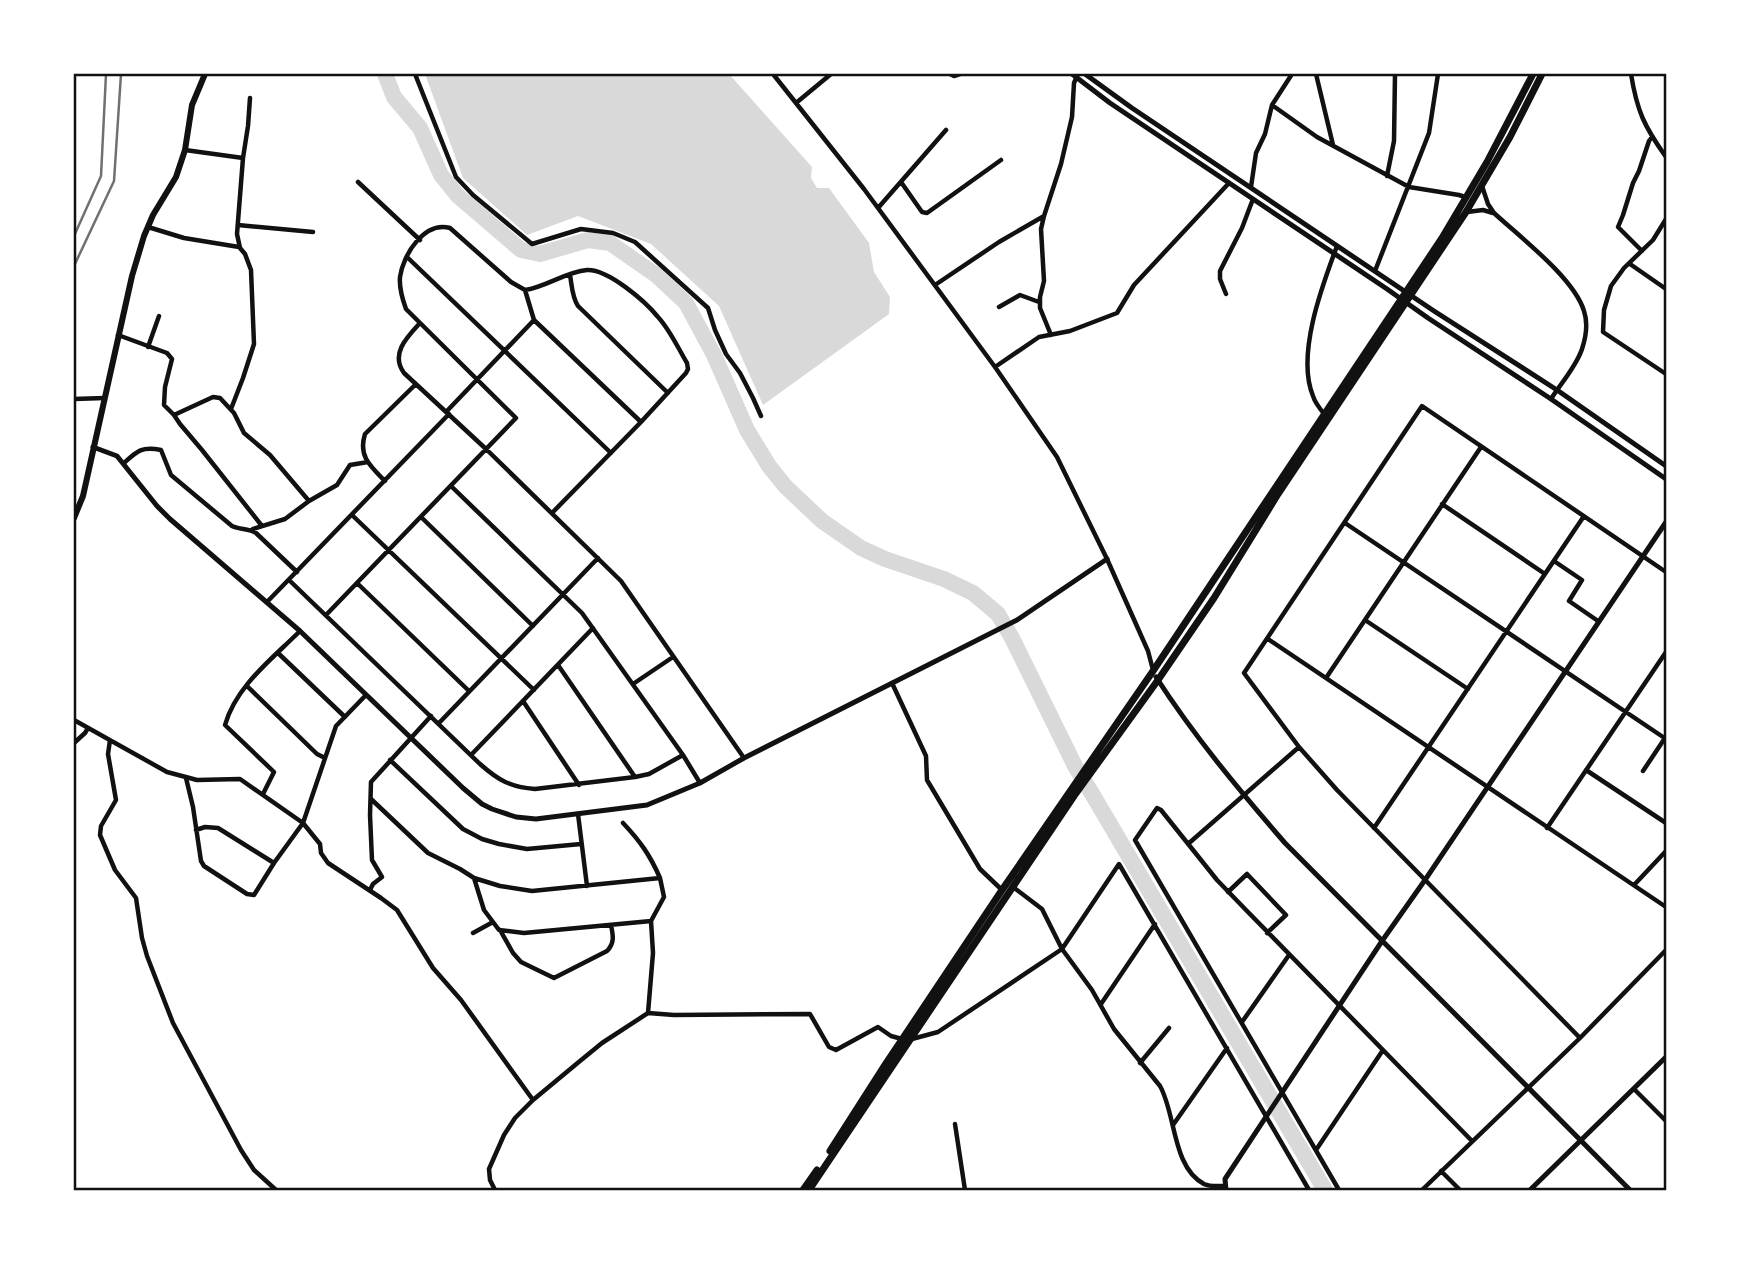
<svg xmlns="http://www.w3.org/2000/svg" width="1740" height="1264" viewBox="0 0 1740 1264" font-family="'Fira Sans',sans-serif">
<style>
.water{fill:#d9d9d9}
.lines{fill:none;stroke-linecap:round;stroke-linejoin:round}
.river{stroke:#d9d9d9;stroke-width:16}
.minor{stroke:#111;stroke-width:4.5}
.tertiary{stroke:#111;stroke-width:5}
.secondary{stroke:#111;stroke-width:6}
.trunk{stroke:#111;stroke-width:7}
.rail{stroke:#707070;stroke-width:2.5}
.neatline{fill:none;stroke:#111;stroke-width:2.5}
</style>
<rect width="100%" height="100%" fill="#fff"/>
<path class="water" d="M425 74H729L812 167 811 178 817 188H829L869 243 874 272 890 297 889 314 763 405 719 306 651 244 578 216 527 235 463 178Z"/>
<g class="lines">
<path class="river" d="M385 74 394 97 420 128 441 175 458 196 521 250 540 254 588 240 610 243 656 275 686 303 714 355 747 430 769 466 785 486 822 521 861 548 885 559 944 579 973 593 998 614 1012 638 1075 766 1094 797 1325 1190"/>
<path class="minor" d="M415 74 456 177 473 195 532 244 581 229 613 233 635 242 708 308 715 330 726 354 740 373 753 398 761 416
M773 74 864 189 995 367 1057 457 1107 559 1148 651 1153 670
M950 74 954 76 960 74
M1316 74 1333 145
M1631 74C1637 111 1644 126 1666 157
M796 103 831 74
M1272 105 1317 137 1409 187 1459 195 1465 197
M185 150 243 158
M1387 176 1394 141 1395 74
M358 182 420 240
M901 182 922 212 927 213 1001 160
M1482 186 1488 204 1494 213C1520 237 1574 278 1584 311 1588 323 1586 337 1582 349 1576 367 1561 383 1551 399
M1251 187 1256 153 1265 134 1272 105 1292 74
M878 208 946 130
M1467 212 1483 210 1493 213
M1666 219 1653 240 1624 268 1611 286 1604 310 1603 332 1666 374
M238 225 313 232
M148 227 184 238 239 247
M1642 251 1618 227 1623 215 1633 183 1639 171 1649 141 1652 137
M407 257 611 453
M1630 264 1666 289
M1375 271 1429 133 1438 74
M570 275C572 286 572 297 578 306L668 393
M935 285 999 242 1044 216
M1226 294 1220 279V271L1242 228 1253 199
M999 307 1020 295 1039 302
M534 320 641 422
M420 323C407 337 390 354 404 373L486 449 621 581 744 758
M118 335 167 353 172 359 165 387 164 405 174 415 213 397 220 398 234 413 244 433 270 455 309 501
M1051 335 1040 308V297L1044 281 1041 229 1044 216 1061 164 1072 117 1074 83 1078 74
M148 347 159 316
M995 367 1039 337 1070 331 1117 313 1134 285 1229 183
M74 399 105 398
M231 409 243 378 254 344 251 270 245 254 240 248 237 234 243 158 248 126 250 98
M446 412 534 320 525 290
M174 415 180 424 202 450 262 526
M1325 415C1320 409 1315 403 1313 396 1296 355 1322 286 1337 246
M124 463C137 451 142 446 161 450L171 475 232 526C240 530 249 528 256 533L297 572
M385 481C370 466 358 456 365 434L416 384
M1442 504 1545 574
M352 515 534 690
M421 517 533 626
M1345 523 1666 739
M253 529 285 519 309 501 337 485 350 465 368 462
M1554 561 1582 580 1569 601 1598 621
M289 580 480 764C498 780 510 787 535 789L635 777 649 774 683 755 582 613 451 486
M357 583 469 691
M267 602 449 414
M326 615 516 418 406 309C402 298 399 288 400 277 403 255 424 221 450 228L511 282 525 290C546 287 565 272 587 270 608 269 645 301 658 317 670 330 678 348 687 363L688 369 686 373 641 422 552 513
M1365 620 1468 689
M1268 639 1666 907
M278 653 345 717
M558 665 635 777
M1326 678 1481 447
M892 683 926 756 927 780 980 869 1002 890
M633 684 673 657
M247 686 317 754 325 758
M523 701 579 785
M74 720 167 772 197 780 240 779 303 823 320 844 321 853 328 863 381 898 397 910 433 968 461 1000 533 1100
M439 723 598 558
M110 740 108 754 116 800 101 826 100 835 115 870 136 898 142 938 147 956 173 1023 241 1150 254 1170 276 1190
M74 743 85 733 88 728
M471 755 593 628
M683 755 700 783
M390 760 463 829 482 839 499 844 527 849 581 844
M1586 770 1666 823
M1643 771 1665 738
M186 778 193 807 201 861 204 866 247 894 254 895 274 863 303 823 336 726 366 695
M263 794 274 772 225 725C236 686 272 659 300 631
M371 799 428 853 460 869 474 878 500 886 532 891 660 878 664 897 651 921 653 953 648 1013
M578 814 587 886
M623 823C640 841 650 855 660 878
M1374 828 1584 516
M1547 828 1666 652
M196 830 205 827 218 828 274 863
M1188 844 1299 747
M474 878 484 910 499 930 524 933 651 921
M1634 885 1666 851
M1013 887 1042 909 1062 949 1092 990 1114 1029 1160 1086C1176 1114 1172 1167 1204 1184 1210 1187 1218 1186 1225 1186
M370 890 373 884 382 877 372 860 370 815 371 782 431 716
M1228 892 1247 874 1286 915 1267 933
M500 930 513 953 521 962 554 978 607 951C615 943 613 935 611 925
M473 933 493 922
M1101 1004 1155 924
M1242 1022 1289 955
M1580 1038 1337 790 1299 747 1244 673 1422 406 1666 572
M912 1039 938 1032 1062 949 1119 864 1309 1190
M1140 1063 1169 1028
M1634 1089 1666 1121
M955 1124 965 1190
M1173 1125 1227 1048
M1316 1150 1383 1050
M1441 1171 1460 1190
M495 1190 490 1180 489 1169 504 1135 515 1118 533 1100 580 1061 602 1043 648 1013 674 1015 810 1014 829 1047 836 1050 878 1027 891 1036 902 1039
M1339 1190 1135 840 1157 808 1161 810 1217 880 1246 910 1472 1141
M1422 1190 1580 1038 1666 950"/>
<path class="tertiary" d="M1072 74 1110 103 1387 289 1428 318 1551 399 1666 479
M1085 74 1132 108 1434 311 1557 390 1666 466
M93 447 117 456 157 506 170 519 300 631 463 788 482 804 492 809 516 817 536 819 647 805 700 783 744 758 1017 620 1107 559
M1156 677C1194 736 1239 790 1285 843L1630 1190
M1226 1190 1225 1179 1382 941 1425 880 1666 522
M1530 1190 1666 1057"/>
<path class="secondary" d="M74 518 83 496 132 276 144 236 153 215 176 177 185 150 192 105 205 74"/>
<path class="trunk" d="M830 1151 885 1065 1002 890 1153 671 1442 238 1487 162 1533 74
M803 1190 817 1170
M809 1190 1074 796 1158 680 1214 598 1278 494 1466 212 1510 137 1542 74"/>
<path class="rail" d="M74 236 101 176 106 74
M74 266 114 181 121 74"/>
</g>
<rect width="1740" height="1264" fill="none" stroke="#ffffff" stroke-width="150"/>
<rect x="75" y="75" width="1590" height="1114" class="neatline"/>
</svg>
